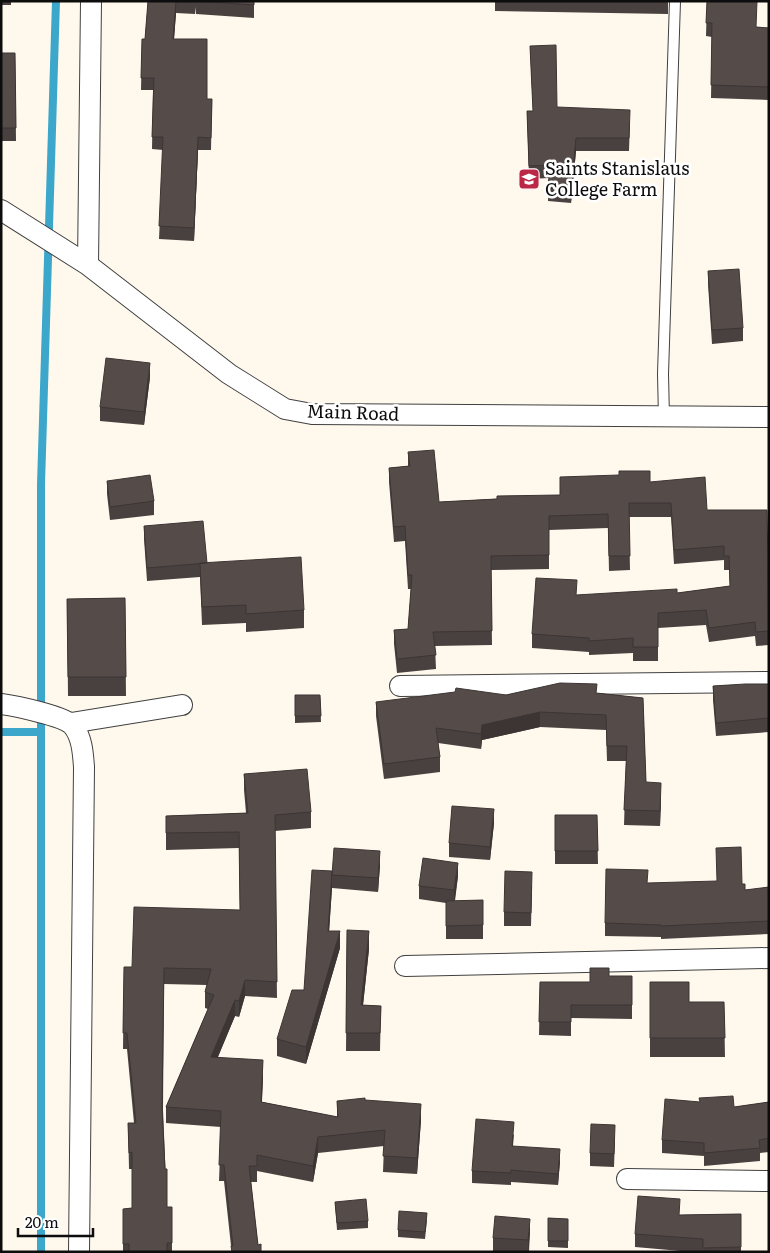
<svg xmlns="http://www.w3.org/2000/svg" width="770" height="1253" viewBox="0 0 770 1253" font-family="Literata,serif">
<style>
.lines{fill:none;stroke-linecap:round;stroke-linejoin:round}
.stream{stroke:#3ca7ca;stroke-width:8}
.service-casing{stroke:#404040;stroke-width:12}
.minor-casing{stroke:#404040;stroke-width:22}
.service{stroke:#fff;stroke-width:10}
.minor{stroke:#fff;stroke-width:20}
.wall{fill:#494140}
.shaded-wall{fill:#3c3534}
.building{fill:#554c4a;stroke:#3c3534}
.labels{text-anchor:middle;stroke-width:5;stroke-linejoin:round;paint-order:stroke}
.poi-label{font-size:18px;fill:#0d0d0d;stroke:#fff;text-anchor:start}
.street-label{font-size:18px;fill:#0d0d0d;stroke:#fff}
</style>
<rect width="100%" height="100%" fill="#fff9ed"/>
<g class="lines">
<path class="stream" d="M 1,732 L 41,732
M 41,1252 L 41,484 L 56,1"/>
<g class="service-casing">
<path id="service" d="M 664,418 L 663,374 L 675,1"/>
</g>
<g class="minor-casing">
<path id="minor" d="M 1,210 L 88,265 L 229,374 L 285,409 L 312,414 L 769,417
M 88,265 L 91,1
M 400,686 L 769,682
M 1,704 C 15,706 65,716 73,726 C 82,737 83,753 84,767 L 79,1252
M 71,723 L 182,705
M 405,966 L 769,958
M 627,1179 L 769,1181"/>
</g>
<use href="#service" class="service"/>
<use href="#minor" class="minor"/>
</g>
<path class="wall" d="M 1,1 L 11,1 L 11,5 L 1,5 Z
M 148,1 L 254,1 L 254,18 L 196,14 L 196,7 L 195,14 L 176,13 L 174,39 L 207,99 L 212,99 L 211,150 L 198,150 L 194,241 L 159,239 L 163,150 L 152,149 L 153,90 L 141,90 L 142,39 L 145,39 Z
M 495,1 L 668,1 L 668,14 L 495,11 Z
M 707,1 L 756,27 L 769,28 L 769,100 L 711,98 L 712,37 L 706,36 Z
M 530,46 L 557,107 L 630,122 L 629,151 L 576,151 L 571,203 L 548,201 L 549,178 L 529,179 L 527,111 L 533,111 Z
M 1,53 L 15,53 L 16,141 L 1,141 Z
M 708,271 L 743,328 L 743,341 L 712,344 L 708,284 Z
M 150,377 L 144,425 L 100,421 L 100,407 Z
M 408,452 L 439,502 L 560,495 L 560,477 L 650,482 L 707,510 L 768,586 L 769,586 L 769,645 L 756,646 L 755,636 L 709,642 L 706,625 L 658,628 L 658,661 L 633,661 L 633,653 L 589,655 L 589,652 L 532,648 L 532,634 L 577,595 L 677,593 L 730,586 L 729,570 L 724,570 L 724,560 L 674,564 L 671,517 L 629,517 L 630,570 L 609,571 L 608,528 L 549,530 L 549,569 L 491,570 L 492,645 L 435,646 L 436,669 L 397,673 L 394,644 L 394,630 L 408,629 L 411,589 L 408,589 L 405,541 L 394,542 L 389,482 L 389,468 L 408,466 Z
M 107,481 L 154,501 L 154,515 L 110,520 L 107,494 Z
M 144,526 L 207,563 L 304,610 L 304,628 L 246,632 L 246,623 L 202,625 L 200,577 L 147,581 L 144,539 Z
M 125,598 L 126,696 L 68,696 L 67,599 Z
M 769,684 L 769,732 L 716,736 L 713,700 L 713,686 Z
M 597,693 L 643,698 L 646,782 L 661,798 L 660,826 L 624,825 L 626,761 L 607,761 L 606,730 L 540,727 L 482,740 L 481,749 L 438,743 L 440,757 L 440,772 L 384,779 L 376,716 L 376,702 L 506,695 Z
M 295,695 L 320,695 L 321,722 L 295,723 Z
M 244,774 L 311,812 L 311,828 L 275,831 L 277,998 L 245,996 L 239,1017 L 235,1016 L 218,1057 L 263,1076 L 262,1102 L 337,1117 L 337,1101 L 365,1100 L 421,1120 L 417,1174 L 383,1172 L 384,1146 L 318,1153 L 313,1182 L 257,1171 L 257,1182 L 251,1182 L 258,1245 L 231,1246 L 224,1181 L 219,1181 L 221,1127 L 166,1123 L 166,1107 L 208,1009 L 205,1008 L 205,992 L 207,985 L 164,984 L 163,1110 L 167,1207 L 172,1207 L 172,1252 L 123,1252 L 123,1209 L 132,1208 L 132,1169 L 129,1169 L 128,1123 L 134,1123 L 127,1049 L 123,1049 L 124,967 L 132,967 L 240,910 L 239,848 L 166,850 L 166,816 L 246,813 L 244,790 Z
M 555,815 L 597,815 L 598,864 L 555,864 Z
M 494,823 L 490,860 L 449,857 L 449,843 Z
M 380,865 L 378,892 L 332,888 L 329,931 L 340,948 L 306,1064 L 277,1056 L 277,1039 L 304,990 L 332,871 Z
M 458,876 L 455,901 L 483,900 L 483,939 L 446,939 L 446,903 L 419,899 L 419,886 Z
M 648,883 L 742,884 L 745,890 L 769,887 L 769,934 L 661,939 L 661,937 L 605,936 L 605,923 Z
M 532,885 L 531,926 L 504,926 L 504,912 Z
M 347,930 L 369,949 L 363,1005 L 381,1006 L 380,1051 L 346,1051 Z
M 609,976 L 632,976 L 632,1019 L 571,1018 L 571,1036 L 539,1035 L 540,982 L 590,982 Z
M 650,982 L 689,1002 L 724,1002 L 725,1057 L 650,1057 Z
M 699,1102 L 734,1107 L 769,1102 L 769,1152 L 760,1153 L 760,1161 L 704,1166 L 704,1156 L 662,1153 L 662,1140 Z
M 514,1134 L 513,1146 L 560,1161 L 558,1185 L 511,1182 L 511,1185 L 472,1183 L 472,1171 Z
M 615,1138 L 614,1167 L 590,1166 L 590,1153 Z
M 335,1202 L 368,1221 L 368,1228 L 337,1230 Z
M 741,1214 L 741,1252 L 692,1252 L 635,1247 L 635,1234 L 680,1215 Z
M 548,1218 L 568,1219 L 568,1248 L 548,1247 Z
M 427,1220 L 425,1239 L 398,1237 L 398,1230 Z
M 530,1232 L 529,1252 L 493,1251 L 493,1238 Z"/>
<path class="shaded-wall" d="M 176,1 L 176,13 L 173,52 L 173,39 Z
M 198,137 L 198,150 L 194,241 L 194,228 Z
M 576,138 L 576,151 L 571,203 L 571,190 Z
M 150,363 L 150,377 L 144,425 L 144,412 Z
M 540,712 L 540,727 L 482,740 L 481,749 L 481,734 L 482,725 Z
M 661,783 L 661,798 L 660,826 L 660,811 Z
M 494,809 L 494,823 L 490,860 L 490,847 Z
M 380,851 L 380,865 L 378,892 L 378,878 Z
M 458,863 L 458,876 L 454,904 L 454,890 Z
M 332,871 L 332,888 L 328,948 L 328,931 Z
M 340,931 L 340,948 L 306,1064 L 306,1047 Z
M 369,931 L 369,949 L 361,1024 L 361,1005 Z
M 245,980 L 245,996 L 239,1017 L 239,1001 Z
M 235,1000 L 235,1016 L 211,1073 L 211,1057 Z
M 263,1060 L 263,1076 L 261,1118 L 261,1102 Z
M 421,1104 L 421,1120 L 417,1174 L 417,1158 Z
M 318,1137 L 318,1153 L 313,1182 L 313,1166 Z
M 560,1149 L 560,1161 L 558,1185 L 558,1174 Z
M 530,1219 L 530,1232 L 528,1252 L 528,1240 Z"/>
<path class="building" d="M 148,1 L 176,1 L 173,39 L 207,39 L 207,99 L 212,99 L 211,138 L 198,137 L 194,228 L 159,226 L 163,137 L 152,137 L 154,78 L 141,78 L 142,39 L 145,39 Z
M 196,1 L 254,1 L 254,5 Z
M 707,1 L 757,1 L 756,27 L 769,28 L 769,87 L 711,85 L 712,23 L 706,23 Z
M 556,45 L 557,107 L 630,110 L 629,138 L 576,138 L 571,190 L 548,188 L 550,165 L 529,166 L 527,111 L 533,111 L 530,46 Z
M 1,53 L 15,53 L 16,128 L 1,128 Z
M 739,269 L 743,328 L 712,330 L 708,271 Z
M 106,358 L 150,363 L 144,412 L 100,407 Z
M 434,450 L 439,502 L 497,499 L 497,496 L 560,495 L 560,477 L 619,475 L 619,471 L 650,471 L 650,482 L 705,477 L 707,510 L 767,510 L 769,631 L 756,632 L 755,622 L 709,628 L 706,610 L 658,613 L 658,647 L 633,647 L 633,638 L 589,641 L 589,638 L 532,634 L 536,578 L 577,580 L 576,595 L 677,589 L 677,593 L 730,586 L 729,556 L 724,556 L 724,546 L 674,550 L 671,503 L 629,503 L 630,556 L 609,556 L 608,514 L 549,516 L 549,555 L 491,556 L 492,631 L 433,632 L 436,655 L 397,659 L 394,630 L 408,629 L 412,575 L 408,575 L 405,526 L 394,527 L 389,468 L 410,466 L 408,452 Z
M 150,475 L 154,501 L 110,507 L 107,481 Z
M 203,521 L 207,563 L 147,568 L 144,526 Z
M 301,557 L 304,610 L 246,614 L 246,605 L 202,607 L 200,563 Z
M 125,598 L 126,677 L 68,677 L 67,599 Z
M 560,683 L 597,684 L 596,693 L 643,698 L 646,782 L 661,783 L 660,811 L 624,810 L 627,746 L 607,746 L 606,715 L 540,712 L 482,725 L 481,734 L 436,728 L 440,757 L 384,764 L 376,702 L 455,692 L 456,688 L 506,695 Z
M 745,684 L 769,684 L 769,718 L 716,723 L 713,686 Z
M 295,695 L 320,695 L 321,716 L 295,716 Z
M 307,769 L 311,812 L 275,815 L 277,982 L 245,980 L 239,1001 L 235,1000 L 211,1057 L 263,1060 L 261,1102 L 338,1117 L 337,1101 L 365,1098 L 365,1100 L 421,1104 L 417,1158 L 383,1156 L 385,1130 L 318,1137 L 313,1166 L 257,1155 L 257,1166 L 249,1166 L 258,1245 L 261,1244 L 261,1252 L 232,1252 L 231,1246 L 233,1246 L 224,1165 L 219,1165 L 221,1111 L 166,1107 L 214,995 L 205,992 L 211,969 L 164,968 L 162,1107 L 165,1169 L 167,1169 L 167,1207 L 172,1207 L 172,1243 L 167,1243 L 167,1252 L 129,1252 L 129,1244 L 123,1244 L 123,1209 L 132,1208 L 132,1152 L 129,1153 L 128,1123 L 136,1123 L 127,1033 L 123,1033 L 124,967 L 132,967 L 134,907 L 240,910 L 239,832 L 166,833 L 166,816 L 248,813 L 244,774 Z
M 452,806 L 494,809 L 490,847 L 449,843 Z
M 555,815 L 597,815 L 598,851 L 555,851 Z
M 741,847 L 742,884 L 745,884 L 745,890 L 769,887 L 769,921 L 661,926 L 661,925 L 605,923 L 606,869 L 648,870 L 647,883 L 717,881 L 716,848 Z
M 334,848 L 380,851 L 378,878 L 332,875 Z
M 423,858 L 458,863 L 454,890 L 419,886 Z
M 312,870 L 332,871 L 328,931 L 340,931 L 306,1047 L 277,1039 L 292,990 L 304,990 Z
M 505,871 L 532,872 L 531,913 L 504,912 Z
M 483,900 L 483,925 L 446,926 L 446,901 Z
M 347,930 L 369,931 L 361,1005 L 381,1006 L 380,1033 L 346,1033 Z
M 590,968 L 609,968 L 609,976 L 632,976 L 632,1005 L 571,1005 L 571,1022 L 539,1022 L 540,982 L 590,982 Z
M 650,982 L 689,982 L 689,1002 L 724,1002 L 725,1038 L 650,1038 Z
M 733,1096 L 734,1107 L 769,1102 L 769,1138 L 759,1140 L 760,1148 L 704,1153 L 704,1143 L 662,1140 L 665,1099 L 700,1102 L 699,1098 Z
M 476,1119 L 514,1122 L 512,1146 L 560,1149 L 558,1174 L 511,1170 L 511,1173 L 472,1171 Z
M 591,1124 L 615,1125 L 614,1154 L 590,1153 Z
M 638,1196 L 680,1199 L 679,1215 L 741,1214 L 741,1247 L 703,1248 L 703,1239 L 635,1234 Z
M 366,1199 L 368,1221 L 337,1223 L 335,1202 Z
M 399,1211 L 427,1213 L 425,1232 L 398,1230 Z
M 495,1216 L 530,1219 L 528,1240 L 493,1238 Z
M 548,1218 L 568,1219 L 568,1241 L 548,1241 Z"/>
<defs>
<g id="school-square" transform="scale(1.125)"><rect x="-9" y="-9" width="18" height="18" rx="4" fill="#ba2846" stroke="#fff"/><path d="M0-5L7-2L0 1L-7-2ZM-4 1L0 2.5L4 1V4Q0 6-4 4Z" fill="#fff"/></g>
</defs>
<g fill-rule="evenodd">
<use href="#school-square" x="529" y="179"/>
</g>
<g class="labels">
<g class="poi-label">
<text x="545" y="175">Saints Stanislaus<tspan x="545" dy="21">College Farm</tspan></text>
</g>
<g class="street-label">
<text transform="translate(353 413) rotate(2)" y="6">Main Road</text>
</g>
</g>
<rect width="770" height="1253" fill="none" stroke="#0d0d0d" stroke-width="5"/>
<path d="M18 1228v8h75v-8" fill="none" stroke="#0d0d0d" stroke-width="2.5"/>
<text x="25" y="1228" font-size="15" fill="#0d0d0d" stroke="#ffffff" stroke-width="4" paint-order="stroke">20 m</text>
</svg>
